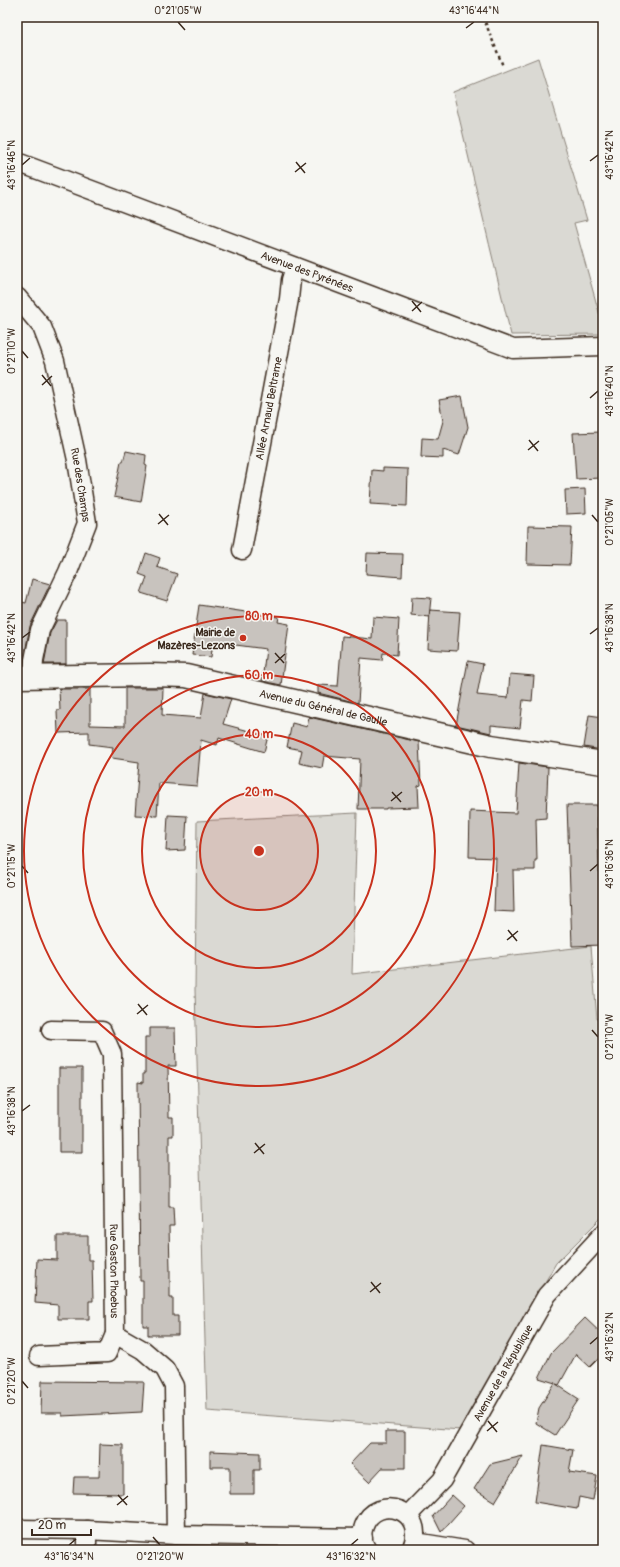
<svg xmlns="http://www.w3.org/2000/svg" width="620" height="1567" viewBox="0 0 620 1567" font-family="Pangolin,sans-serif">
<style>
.green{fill:#dad9d3;stroke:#8a8278}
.building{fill:#c8c3be;stroke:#3b2a1e}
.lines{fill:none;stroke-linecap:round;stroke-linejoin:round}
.minor-casing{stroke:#3b2a1e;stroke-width:21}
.secondary-casing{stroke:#3b2a1e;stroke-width:25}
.path{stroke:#3b2a1e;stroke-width:2.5;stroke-dasharray:3 3;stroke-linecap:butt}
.minor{stroke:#f6f6f2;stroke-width:18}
.secondary{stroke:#f6f6f2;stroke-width:22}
.ticks{fill:none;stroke:#3b2a1e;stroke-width:1.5}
.ring{fill:none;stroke:#c8321e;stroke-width:2}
.poi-dot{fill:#c8321e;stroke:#f6f6f2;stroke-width:1.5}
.labels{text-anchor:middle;stroke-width:3;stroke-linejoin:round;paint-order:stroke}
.street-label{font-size:11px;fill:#3b2a1e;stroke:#f6f6f2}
.poi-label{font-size:11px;font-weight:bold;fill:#3b2a1e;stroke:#f6f6f2;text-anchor:end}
.centre{fill:#c8321e;stroke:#f6f6f2;stroke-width:2}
.ring-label{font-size:12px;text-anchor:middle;font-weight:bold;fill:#c8321e;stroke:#f6f6f2;stroke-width:3;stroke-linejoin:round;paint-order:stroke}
.neatline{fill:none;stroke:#3b2a1e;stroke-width:1.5}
.ticks-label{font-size:10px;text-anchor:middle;fill:#3b2a1e}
</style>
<rect width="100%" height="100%" fill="#f6f6f2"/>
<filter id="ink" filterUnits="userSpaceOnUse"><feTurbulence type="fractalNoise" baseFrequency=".025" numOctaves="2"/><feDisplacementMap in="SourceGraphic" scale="8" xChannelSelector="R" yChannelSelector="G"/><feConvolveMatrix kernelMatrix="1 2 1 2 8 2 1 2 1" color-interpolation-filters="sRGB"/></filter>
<g filter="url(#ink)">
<path class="green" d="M 538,58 L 587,220 L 574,223 L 603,327 L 603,334 L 511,335 L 453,92 Z
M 357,813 L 352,974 L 591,946 L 597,1019 L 603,1019 L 603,1216 L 556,1263 L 461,1430 L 207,1411 L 195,990 L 197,821 Z"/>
<path class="building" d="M 462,396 L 468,427 L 459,455 L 443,450 L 443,458 L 421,457 L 422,438 L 438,439 L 443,421 L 439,400 Z
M 601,432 L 602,478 L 576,479 L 573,433 Z
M 126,451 L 146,455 L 145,465 L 147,466 L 141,502 L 114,497 L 121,462 L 123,462 Z
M 383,468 L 408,469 L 407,506 L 370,504 L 372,470 L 383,471 Z
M 585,489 L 586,513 L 566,514 L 565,490 Z
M 528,526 L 572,527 L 570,565 L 527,564 Z
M 146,553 L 160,558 L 157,567 L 177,574 L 167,601 L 141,593 L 147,577 L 139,574 Z
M 367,553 L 403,554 L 402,577 L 366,574 Z
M 32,579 L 50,584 L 30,626 L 23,664 L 17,664 L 17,601 L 26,603 Z
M 412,597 L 431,598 L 429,617 L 411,615 Z
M 199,605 L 279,617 L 278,622 L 289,624 L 281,685 L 262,681 L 266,649 L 213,642 L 211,657 L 192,655 Z
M 430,610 L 460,612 L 457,651 L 428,649 Z
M 373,617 L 399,619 L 397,655 L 383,653 L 382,660 L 361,658 L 358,703 L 318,693 L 318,685 L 338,686 L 342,636 L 372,639 Z
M 57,620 L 66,620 L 66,664 L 44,664 L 50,633 Z
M 468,661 L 483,664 L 477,695 L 508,698 L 510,674 L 534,676 L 532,701 L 523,700 L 520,728 L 491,725 L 491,733 L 456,725 Z
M 125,688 L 163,688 L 162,715 L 201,718 L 205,693 L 231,699 L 223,724 L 268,736 L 264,752 L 219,738 L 217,745 L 201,740 L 197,786 L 159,783 L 157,816 L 135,815 L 139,762 L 112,758 L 113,747 L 89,744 L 89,732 L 58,733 L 57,711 L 60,710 L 59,689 L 90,689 L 90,725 L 125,726 Z
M 589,715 L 603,717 L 602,750 L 584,747 Z
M 309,717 L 419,742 L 421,785 L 418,786 L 419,807 L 386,808 L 386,809 L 358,809 L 360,759 L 324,756 L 322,768 L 299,763 L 302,750 L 287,747 L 292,723 L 307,727 Z
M 519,763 L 548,767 L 546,818 L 536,819 L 537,860 L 535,860 L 535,870 L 513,870 L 514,912 L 494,911 L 496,858 L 469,857 L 470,811 L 516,813 Z
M 567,805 L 597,805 L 600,902 L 603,902 L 603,945 L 572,946 Z
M 168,815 L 187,816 L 185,850 L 166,851 Z
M 150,1028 L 175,1028 L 176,1066 L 168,1066 L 169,1117 L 173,1117 L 173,1136 L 169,1136 L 169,1207 L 173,1207 L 174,1226 L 169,1226 L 170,1271 L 170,1297 L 173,1297 L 173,1316 L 178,1316 L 178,1335 L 148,1335 L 148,1326 L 143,1326 L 143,1281 L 140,1281 L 138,1082 L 143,1083 L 143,1073 L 145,1073 L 145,1037 L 150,1037 Z
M 59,1068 L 82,1068 L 82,1152 L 59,1152 Z
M 57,1236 L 88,1236 L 88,1260 L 92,1260 L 93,1301 L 89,1301 L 89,1319 L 58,1319 L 58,1305 L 35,1303 L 37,1259 L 57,1260 Z
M 585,1318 L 603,1335 L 603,1354 L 590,1367 L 576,1354 L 559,1385 L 556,1384 L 579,1399 L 555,1435 L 536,1423 L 539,1408 L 555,1383 L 539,1378 L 551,1353 Z
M 42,1381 L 144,1382 L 142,1412 L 62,1416 L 62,1413 L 41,1413 Z
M 386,1431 L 405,1431 L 405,1468 L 382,1468 L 369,1482 L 350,1464 L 370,1443 L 386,1443 Z
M 100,1444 L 123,1445 L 123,1494 L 73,1493 L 74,1477 L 99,1477 Z
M 543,1445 L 573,1450 L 569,1472 L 597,1476 L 593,1500 L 579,1497 L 577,1509 L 535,1502 Z
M 210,1451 L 260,1453 L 260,1470 L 254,1470 L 254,1494 L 230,1494 L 230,1467 L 210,1467 Z
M 523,1456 L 495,1502 L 474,1489 L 490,1464 Z
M 452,1495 L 464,1506 L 441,1532 L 433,1516 Z"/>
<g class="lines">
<g class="minor-casing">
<g id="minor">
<path id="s1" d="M 17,162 L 513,349 L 603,346"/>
<path id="s2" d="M 17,297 L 42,327 L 55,361 L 77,460 L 87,523 L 68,572 L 40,630 L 34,660 L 33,677"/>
<path id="s3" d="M 242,550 L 289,299 L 291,280 L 295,267"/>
<path id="s4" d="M 51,1030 L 102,1031 L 112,1054 L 115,1334 L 143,1350 L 165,1369 L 174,1386 L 176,1535"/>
<path d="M 39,1356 L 107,1353 L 115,1334"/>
<path id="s5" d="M 408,1515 L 442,1480 L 547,1295 L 603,1234"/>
<path d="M 17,1529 L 87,1530 L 176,1535 L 363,1538"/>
<path d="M 87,1530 L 87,1550"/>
<path d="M 415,1542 L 465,1550"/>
<path d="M 367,1550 C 362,1543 361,1534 364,1526 C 376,1493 430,1509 411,1550"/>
</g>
</g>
<g class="secondary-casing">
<g id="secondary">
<path id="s6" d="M 17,677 L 150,675 L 186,676 L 491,746 L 603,763"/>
</g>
</g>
<path class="path" d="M 483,17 L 503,66"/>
<use href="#minor" class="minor"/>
<use href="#secondary" class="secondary"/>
</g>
</g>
<path class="ticks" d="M 178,22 L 185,30M 466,28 L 474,22M 590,161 L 598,155M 296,162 L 305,173M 22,165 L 30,158M 295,172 L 306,163M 412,301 L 421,312M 412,311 L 422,302M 22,351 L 28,358M 42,375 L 51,386M 42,385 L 52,376M 590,398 L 598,391M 529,440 L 538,451M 528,450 L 539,441M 159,514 L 168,525M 592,515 L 598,522M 158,524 L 169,515M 590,634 L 598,628M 22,638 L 30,632M 275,653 L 284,663M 275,663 L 285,654M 392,792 L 401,802M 391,801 L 402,792M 22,866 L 28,873M 590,871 L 598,864M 508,930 L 517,941M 507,940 L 518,931M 138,1004 L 147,1015M 137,1014 L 148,1005M 592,1030 L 598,1037M 22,1111 L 30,1105M 255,1143 L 264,1154M 254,1153 L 265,1144M 371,1282 L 380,1293M 370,1292 L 381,1283M 590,1344 L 598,1337M 22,1381 L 28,1388M 488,1421 L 497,1432M 487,1431 L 498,1422M 118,1495 L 127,1505M 117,1505 L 128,1496M 153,1537 L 160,1545M 69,1545 L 76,1539M 351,1545 L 358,1539"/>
<circle cx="259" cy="851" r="59" fill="#c8321e" fill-opacity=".12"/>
<g class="ring">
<circle cx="259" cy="851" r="59"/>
<circle cx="259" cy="851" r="117"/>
<circle cx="259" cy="851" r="176"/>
<circle cx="259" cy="851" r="235"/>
</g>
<circle class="poi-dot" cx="243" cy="638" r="4"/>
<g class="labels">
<g class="street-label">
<text dy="4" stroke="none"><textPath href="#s1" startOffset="310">Avenue des Pyrénées</textPath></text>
<text dy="4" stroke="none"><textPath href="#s3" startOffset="144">Allée Arnaud Beltrame</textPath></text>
<text dy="4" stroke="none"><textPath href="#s2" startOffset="202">Rue des Champs</textPath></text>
<text dy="4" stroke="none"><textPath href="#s6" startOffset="310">Avenue du Général de Gaulle</textPath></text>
<text dy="4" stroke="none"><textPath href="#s4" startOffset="293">Rue Gaston Phoebus</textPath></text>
<text dy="4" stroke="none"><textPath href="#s5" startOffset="172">Avenue de la République</textPath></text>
</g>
<g class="poi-label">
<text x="235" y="636">Mairie de<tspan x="235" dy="13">Mazères-Lezons</tspan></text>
</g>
</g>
<circle cx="259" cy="851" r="6" class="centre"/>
<g class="ring-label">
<text x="259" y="620">80 m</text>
<text x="259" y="679">60 m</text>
<text x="259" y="738">40 m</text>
<text x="259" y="796">20 m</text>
</g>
<rect width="620" height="1567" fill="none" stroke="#f6f6f2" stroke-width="44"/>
<path d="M32 1529v6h59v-6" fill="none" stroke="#3b2a1e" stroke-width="2"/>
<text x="38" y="1529" font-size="12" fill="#3b2a1e" stroke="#f6f6f2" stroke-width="3" paint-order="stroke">20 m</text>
<rect x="22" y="22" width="576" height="1523" class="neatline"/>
<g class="ticks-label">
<text x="178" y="14">0°21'05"W</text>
<text x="474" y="14">43°16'44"N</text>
<text transform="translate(609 155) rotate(-90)" y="4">43°16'42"N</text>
<text transform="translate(11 165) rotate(-90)" y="4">43°16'46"N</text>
<text transform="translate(11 351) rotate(-90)" y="4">0°21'10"W</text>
<text transform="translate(609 391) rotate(-90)" y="4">43°16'40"N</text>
<text transform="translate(609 522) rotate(-90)" y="4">0°21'05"W</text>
<text transform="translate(609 628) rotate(-90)" y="4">43°16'38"N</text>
<text transform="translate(11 638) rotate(-90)" y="4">43°16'42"N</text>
<text transform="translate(609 864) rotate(-90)" y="4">43°16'36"N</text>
<text transform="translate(11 866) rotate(-90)" y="4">0°21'15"W</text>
<text transform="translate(609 1037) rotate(-90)" y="4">0°21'10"W</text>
<text transform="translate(11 1111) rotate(-90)" y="4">43°16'38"N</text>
<text transform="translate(609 1337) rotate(-90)" y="4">43°16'32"N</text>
<text transform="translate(11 1381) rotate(-90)" y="4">0°21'20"W</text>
<text x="69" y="1560">43°16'34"N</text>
<text x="160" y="1560">0°21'20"W</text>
<text x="351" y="1560">43°16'32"N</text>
</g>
</svg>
